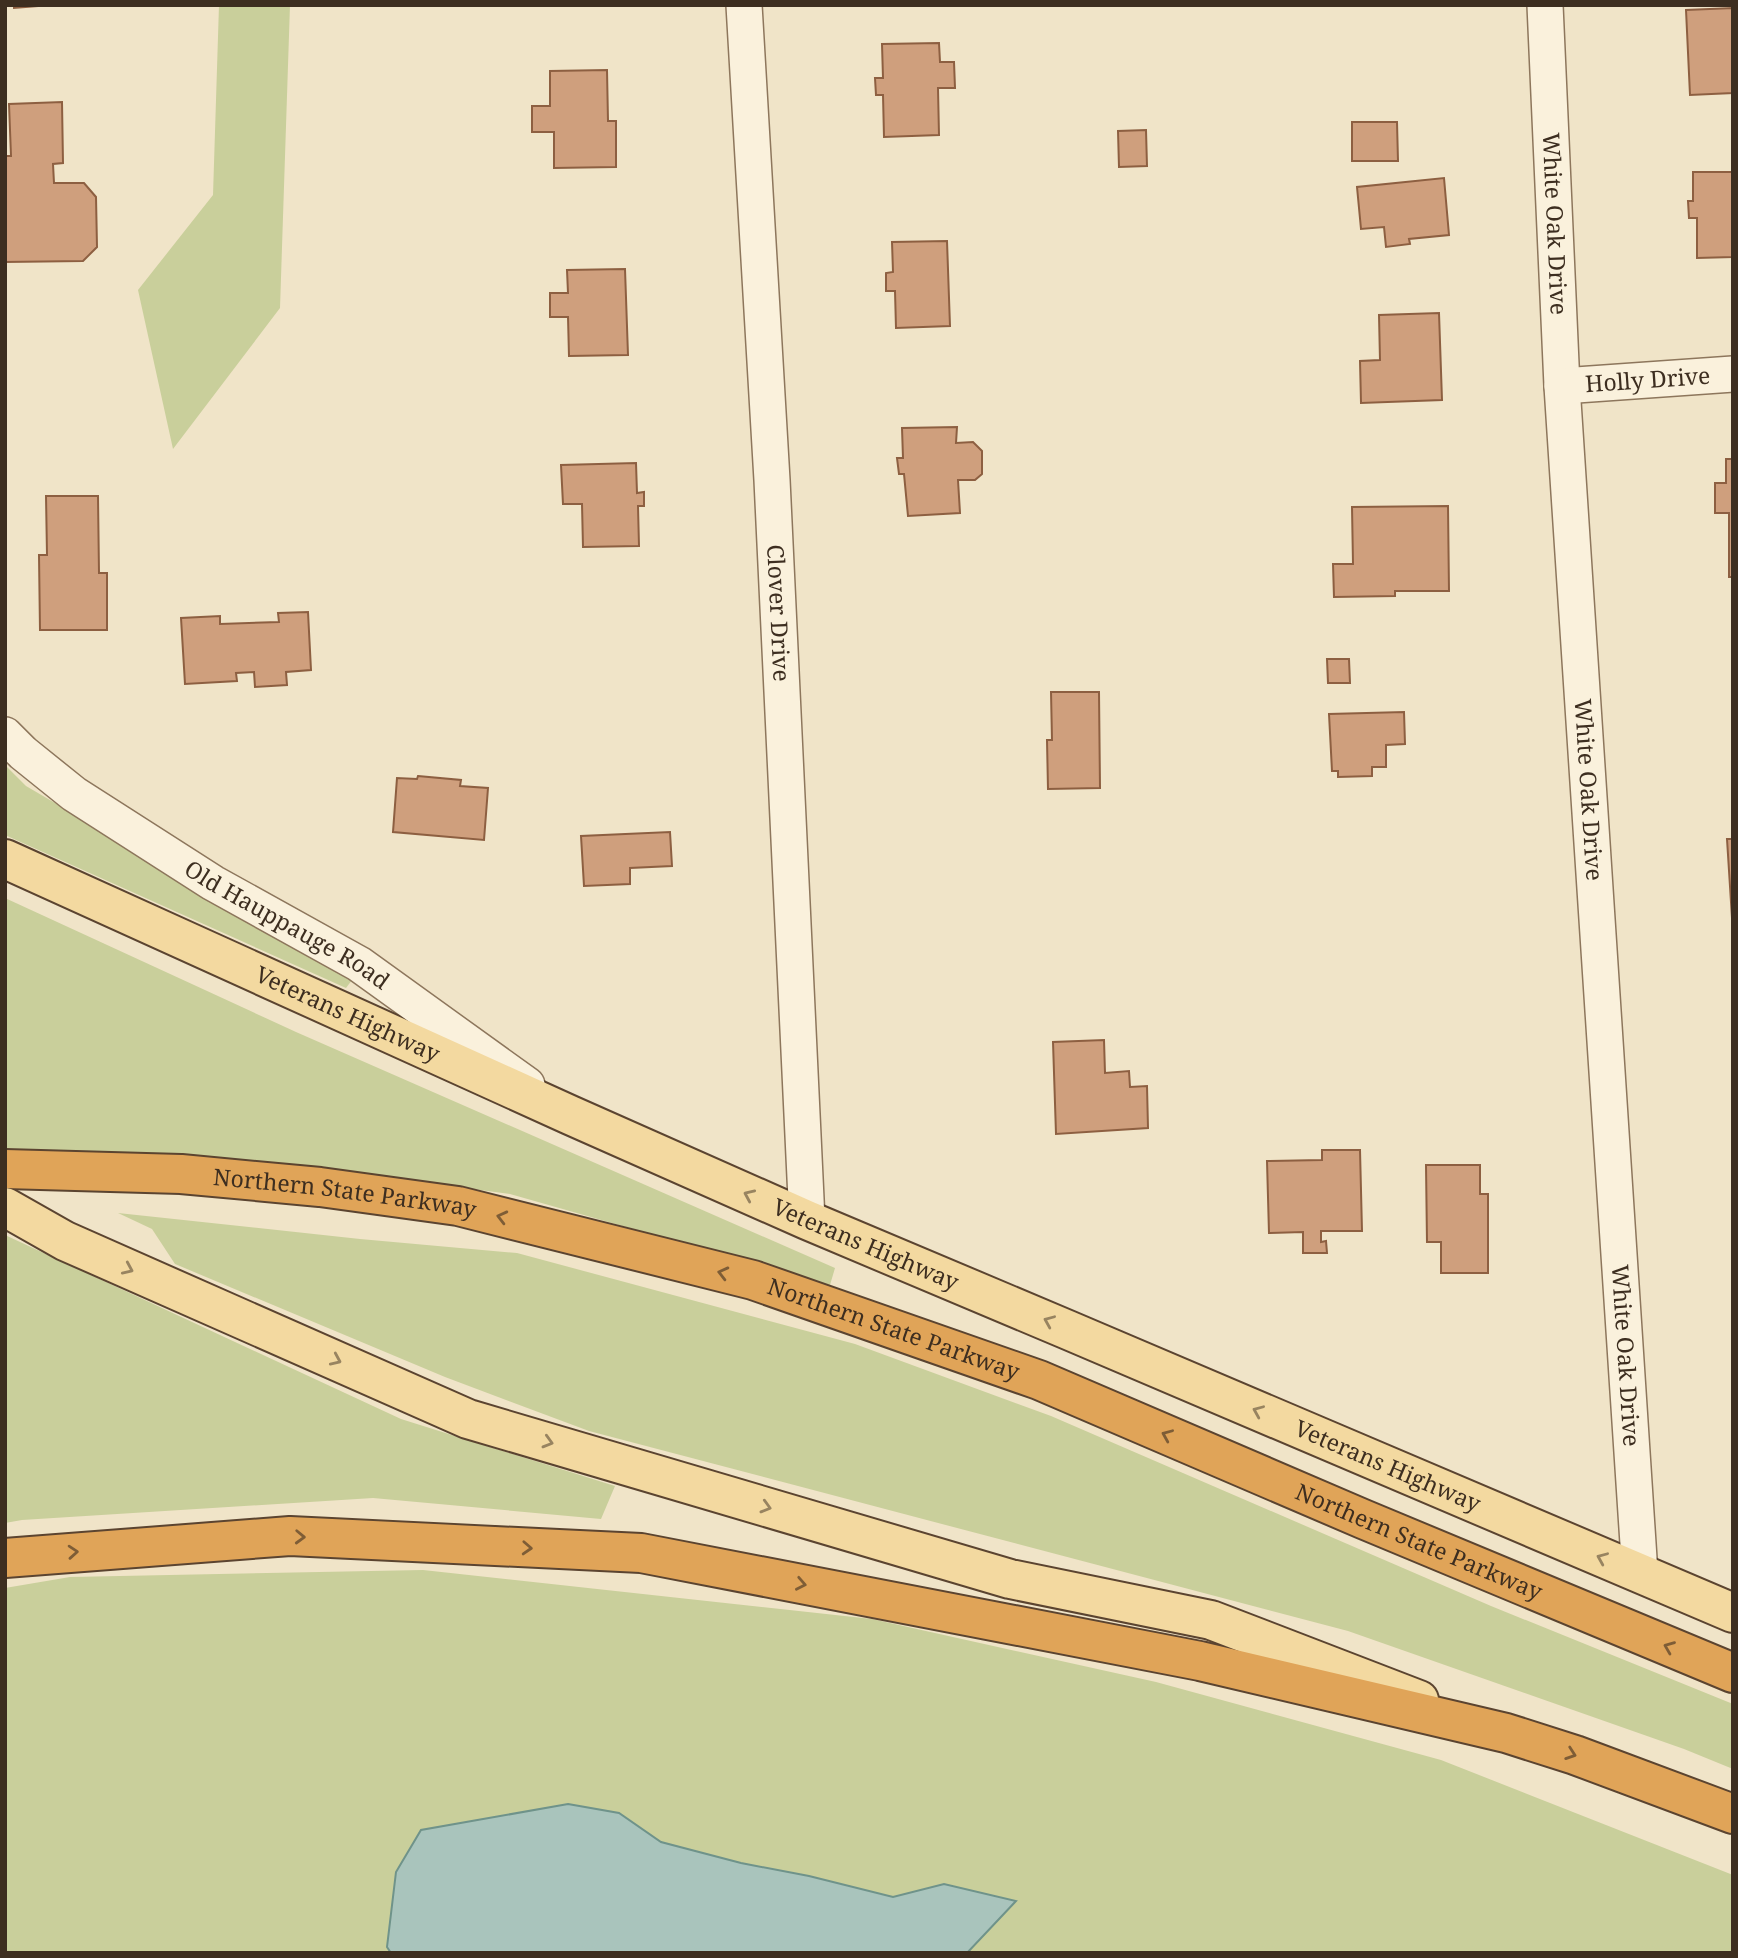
<svg xmlns="http://www.w3.org/2000/svg" width="1738" height="1958" viewBox="0 0 1738 1958" font-family="'Noto Serif',serif">
<style>
.green{fill:#c9cf9b}
.water{fill:#a9c4bc;stroke:#6f938a;stroke-width:2}
.building{fill:#cf9f7d;stroke:#8d5f41;stroke-width:2}
.lines{fill:none;stroke-linecap:round;stroke-linejoin:round}
.street-casing{stroke:#8d765c;stroke-width:38}
.primary-casing{stroke:#5b4430;stroke-width:42}
.highway-casing{stroke:#5b4430;stroke-width:42}
.street{stroke:#faf1dc;stroke-width:35}
.primary{stroke:#f3d9a0;stroke-width:38}
.highway{stroke:#e0a458;stroke-width:38}
.oneway{stroke:#988460}
.oneway2{stroke:#7e5d36}
.labels{text-anchor:middle;stroke-width:6;stroke-linejoin:round;paint-order:stroke}
.street-label{font-size:23px;fill:#3d2e20;stroke:#f7eed8}
</style>
<rect width="100%" height="100%" fill="#f0e4c8"/>
<path class="green" d="M 219,5 L 290,5 L 280,308 L 173,449 L 138,290 L 213,195 Z
M 5,765 L 26,786 L 294,943 L 352,980 L 346,988 L 5,835 Z
M 5,898 L 296,1032 L 835,1268 L 830,1285 L 510,1194 L 279,1163 L 5,1152 Z
M 118,1213 L 360,1239 L 517,1253 L 855,1344 L 1051,1416 L 1491,1606 L 1733,1704 L 1733,1769 L 1684,1749 L 1348,1631 L 589,1431 L 445,1377 L 175,1264 L 152,1229 Z
M 5,1235 L 401,1419 L 615,1486 L 601,1519 L 373,1498 L 22,1520 L 5,1523 Z
M 423,1570 L 872,1619 L 1156,1682 L 1441,1760 L 1733,1875 L 1733,1953 L 967,1953 L 1015,1901 L 944,1884 L 893,1897 L 809,1876 L 741,1863 L 661,1842 L 619,1813 L 387,1947 L 391,1953 L 5,1953 L 5,1588 L 70,1577 Z"/>
<path class="water" d="M 568,1804 L 619,1813 L 661,1842 L 741,1863 L 809,1876 L 893,1897 L 944,1884 L 1016,1901 L 967,1953 L 391,1953 L 387,1947 L 396,1872 L 421,1830 Z"/>
<path class="building" d="M 14,5 L 51,5 L 14,8 Z
M 1733,8 L 1733,93 L 1690,95 L 1686,10 Z
M 939,43 L 940,62 L 954,62 L 955,88 L 938,88 L 939,135 L 884,137 L 883,95 L 876,95 L 875,78 L 883,78 L 882,44 Z
M 607,70 L 608,121 L 616,121 L 616,167 L 554,168 L 554,132 L 532,132 L 532,106 L 550,106 L 550,71 Z
M 62,102 L 63,163 L 53,164 L 54,183 L 84,183 L 96,197 L 97,247 L 83,261 L 5,262 L 5,156 L 11,156 L 9,104 Z
M 1352,122 L 1397,122 L 1398,161 L 1352,161 Z
M 1146,130 L 1147,166 L 1119,167 L 1118,131 Z
M 1693,172 L 1733,172 L 1733,257 L 1697,258 L 1697,218 L 1689,218 L 1688,201 L 1693,201 Z
M 1444,178 L 1449,235 L 1409,239 L 1410,244 L 1386,247 L 1384,227 L 1361,229 L 1357,187 Z
M 947,241 L 950,326 L 896,328 L 895,291 L 886,291 L 886,273 L 893,272 L 892,242 Z
M 625,269 L 628,355 L 569,356 L 568,317 L 550,317 L 550,293 L 568,293 L 567,270 Z
M 1439,313 L 1442,400 L 1361,403 L 1360,361 L 1380,360 L 1379,315 Z
M 957,427 L 956,443 L 973,442 L 982,451 L 982,474 L 975,480 L 958,480 L 960,513 L 908,516 L 904,474 L 899,474 L 897,458 L 903,458 L 902,428 Z
M 1726,459 L 1733,459 L 1733,577 L 1729,577 L 1729,513 L 1715,513 L 1715,483 L 1726,483 Z
M 636,463 L 637,493 L 644,492 L 644,506 L 638,506 L 639,546 L 583,547 L 582,504 L 563,504 L 561,465 Z
M 46,496 L 98,496 L 99,573 L 107,573 L 107,630 L 40,630 L 39,555 L 47,555 Z
M 1448,506 L 1449,591 L 1395,591 L 1395,596 L 1334,597 L 1333,564 L 1353,564 L 1352,507 Z
M 308,612 L 311,670 L 286,672 L 287,685 L 255,687 L 254,672 L 236,673 L 237,681 L 185,684 L 181,618 L 220,616 L 220,624 L 279,622 L 278,613 Z
M 1327,659 L 1349,659 L 1350,683 L 1328,683 Z
M 1051,692 L 1099,692 L 1100,788 L 1048,789 L 1047,740 L 1052,740 Z
M 1404,712 L 1405,744 L 1386,745 L 1386,767 L 1372,767 L 1372,776 L 1338,777 L 1338,771 L 1332,771 L 1329,714 Z
M 418,776 L 461,780 L 460,786 L 488,788 L 484,840 L 393,832 L 397,778 L 417,779 Z
M 670,832 L 672,866 L 630,868 L 630,884 L 584,886 L 581,836 Z
M 1727,839 L 1733,839 L 1732,918 Z
M 1104,1040 L 1105,1073 L 1129,1071 L 1130,1087 L 1147,1086 L 1148,1128 L 1056,1134 L 1053,1042 Z
M 1322,1150 L 1360,1150 L 1362,1231 L 1321,1231 L 1321,1242 L 1326,1241 L 1327,1253 L 1303,1253 L 1303,1232 L 1269,1233 L 1267,1161 L 1322,1160 Z
M 1426,1165 L 1480,1165 L 1480,1194 L 1488,1194 L 1488,1273 L 1441,1273 L 1441,1242 L 1427,1242 Z"/>
<g class="lines">
<g class="street-casing">
<g id="street">
<path id="s1" d="M 744,5 L 772,480 L 807,1220"/>
<path id="s2" d="M 1545,5 L 1562,386 L 1640,1574"/>
<path id="s3" d="M 1562,386 L 1733,374"/>
<path id="s4" d="M 5,735 L 23,753 L 74,794 L 213,883 L 359,964 L 527,1085"/>
</g>
</g>
<g class="primary-casing">
<g id="primary">
<path id="s5" d="M 5,859 L 570,1115 L 807,1220 L 1068,1330 L 1733,1613"/>
<path d="M 5,1207 L 65,1241 L 468,1419 L 1010,1579 L 1211,1620 L 1419,1700"/>
</g>
</g>
<g class="highway-casing">
<g id="highway">
<path id="s6" d="M 5,1169 L 181,1174 L 320,1187 L 458,1206 L 753,1280 L 1039,1380 L 1363,1519 L 1733,1673"/>
<path d="M 5,1558 L 290,1536 L 641,1553 L 1200,1661 L 1506,1733 L 1575,1755 L 1733,1814"/>
</g>
</g>
<use href="#street" class="street"/>
<use href="#primary" class="primary"/>
<use href="#highway" class="highway"/>
</g>
<defs><path id="oneway-chevron" d="M-2-3.5L2.5 0L-2 3.5" fill="none" stroke-width="1.6" stroke-linecap="round" stroke-linejoin="round" transform="scale(1.75)"/></defs>
<g class="oneway">
<use href="#oneway-chevron" transform="translate(749 1195) rotate(-156)"/>
<use href="#oneway-chevron" transform="translate(128 1269) rotate(24)"/>
<use href="#oneway-chevron" transform="translate(1049 1321) rotate(-157)"/>
<use href="#oneway-chevron" transform="translate(336 1360) rotate(24)"/>
<use href="#oneway-chevron" transform="translate(1258 1411) rotate(-157)"/>
<use href="#oneway-chevron" transform="translate(548 1442) rotate(16)"/>
<use href="#oneway-chevron" transform="translate(766 1507) rotate(16)"/>
<use href="#oneway-chevron" transform="translate(1602 1558) rotate(-157)"/>
</g>
<g class="oneway2">
<use href="#oneway-chevron" transform="translate(502 1217) rotate(-166)"/>
<use href="#oneway-chevron" transform="translate(723 1273) rotate(-166)"/>
<use href="#oneway-chevron" transform="translate(1167 1435) rotate(-157)"/>
<use href="#oneway-chevron" transform="translate(300 1537) rotate(2)"/>
<use href="#oneway-chevron" transform="translate(527 1548) rotate(3)"/>
<use href="#oneway-chevron" transform="translate(73 1552) rotate(-4)"/>
<use href="#oneway-chevron" transform="translate(801 1584) rotate(11)"/>
<use href="#oneway-chevron" transform="translate(1669 1647) rotate(-158)"/>
<use href="#oneway-chevron" transform="translate(1571 1754) rotate(19)"/>
</g>
<g class="labels">
<g class="street-label">
<text dy="8" stroke="none"><textPath href="#s2" startOffset="219">White Oak Drive</textPath></text>
<text dy="8" stroke="none"><textPath href="#s3" startOffset="86">Holly Drive</textPath></text>
<text dy="8" stroke="none"><textPath href="#s1" startOffset="609">Clover Drive</textPath></text>
<text dy="8" stroke="none"><textPath href="#s2" startOffset="786">White Oak Drive</textPath></text>
<text dy="8" stroke="none"><textPath href="#s4" startOffset="341">Old Hauppauge Road</textPath></text>
<text dy="8" stroke="none"><textPath href="#s5" startOffset="376">Veterans Highway</textPath></text>
<text dy="8" stroke="none"><textPath href="#s6" startOffset="341">Northern State Parkway</textPath></text>
<text dy="8" stroke="none"><textPath href="#s5" startOffset="943">Veterans Highway</textPath></text>
<text dy="8" stroke="none"><textPath href="#s6" startOffset="908">Northern State Parkway</textPath></text>
<text dy="8" stroke="none"><textPath href="#s2" startOffset="1353">White Oak Drive</textPath></text>
<text dy="8" stroke="none"><textPath href="#s5" startOffset="1510">Veterans Highway</textPath></text>
<text dy="8" stroke="none"><textPath href="#s6" startOffset="1475">Northern State Parkway</textPath></text>
</g>
</g>
<rect width="1738" height="1958" fill="none" stroke="#3d2e20" stroke-width="14"/>
</svg>
